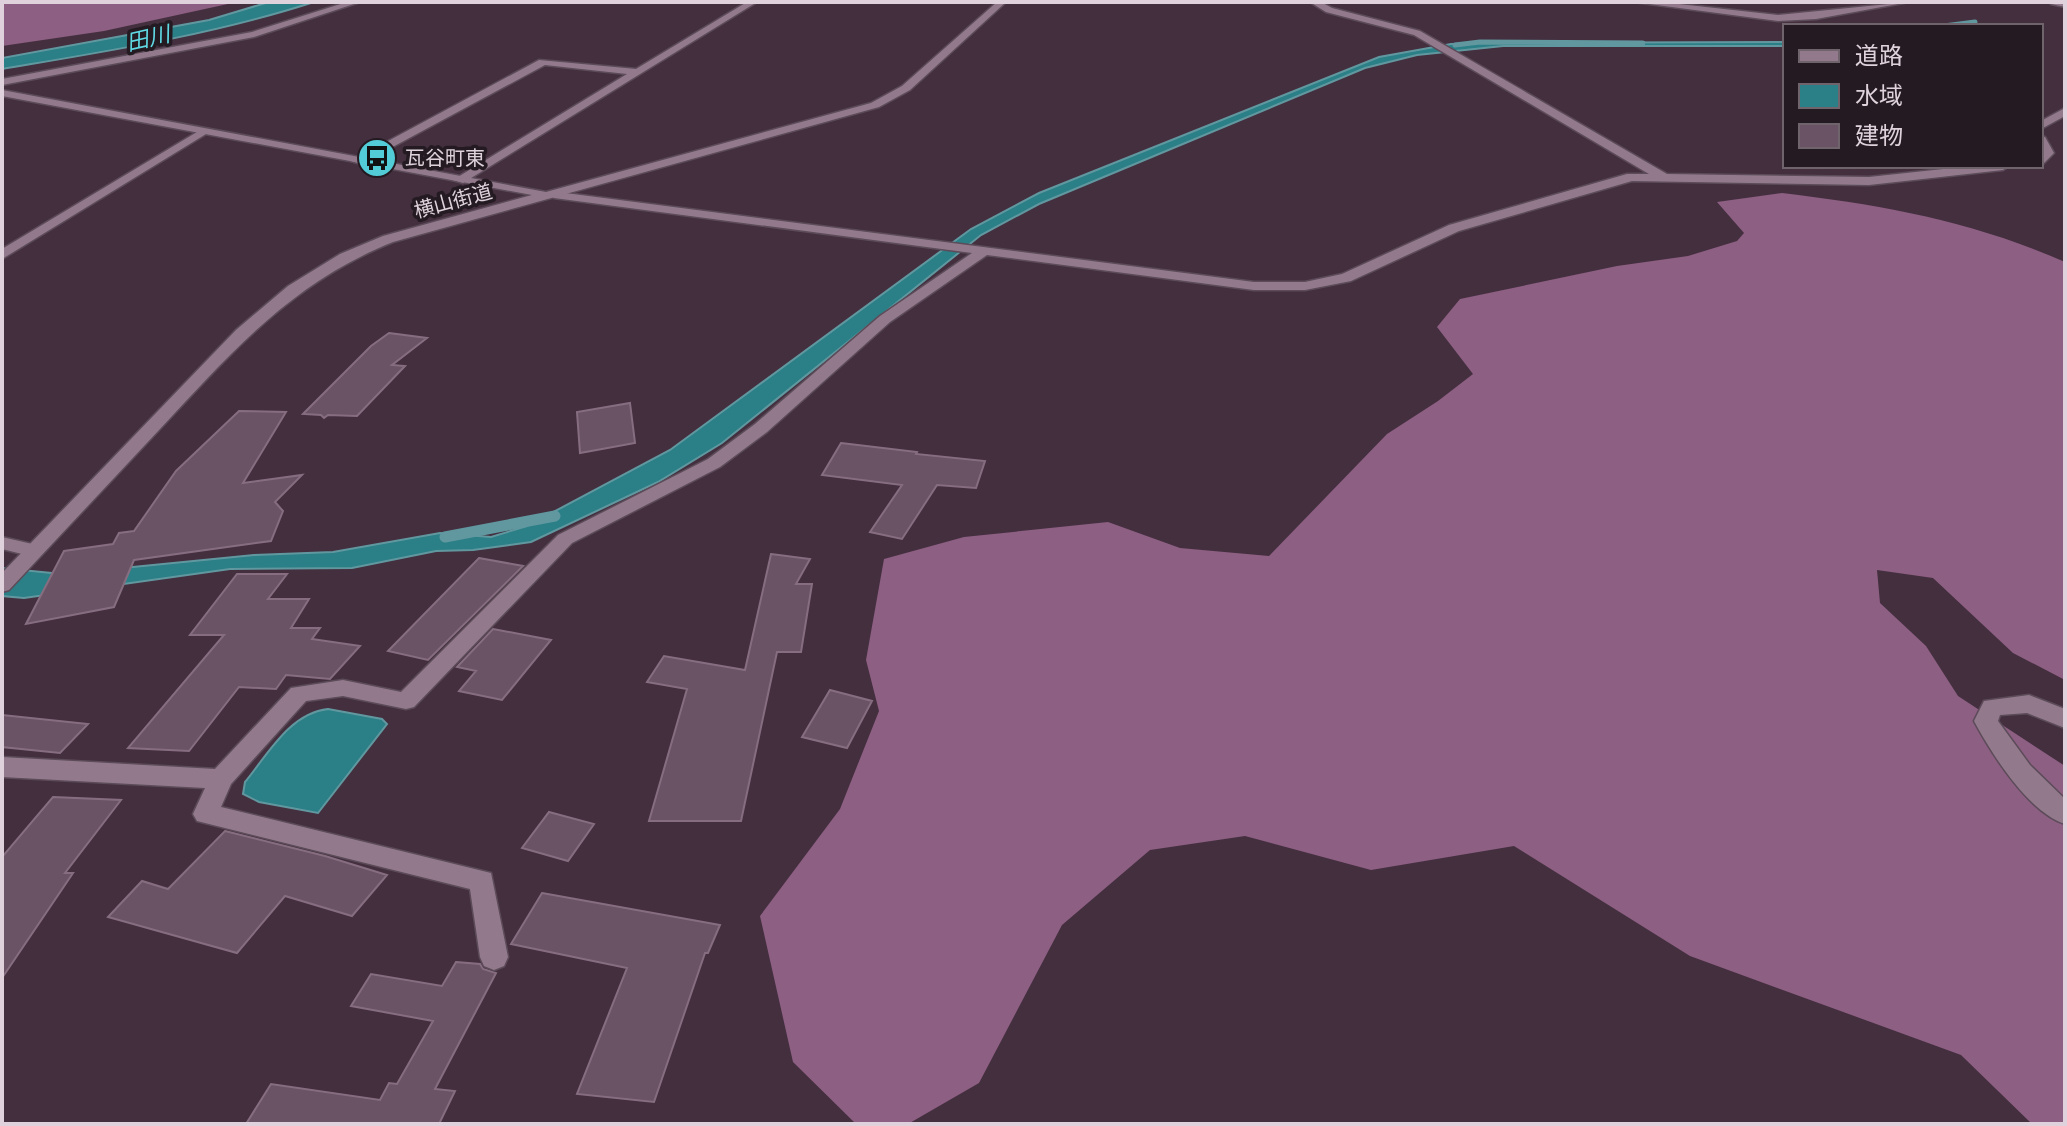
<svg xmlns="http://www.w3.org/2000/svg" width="2067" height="1126" viewBox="0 0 2067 1126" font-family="'Noto Serif','Noto Sans JP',serif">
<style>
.forest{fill:#8d5f83}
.water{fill:#2b7f86;stroke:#6198a0;stroke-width:2}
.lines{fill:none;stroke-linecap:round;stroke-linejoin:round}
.stream-far1{stroke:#6198a0;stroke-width:5}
.stream{stroke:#6198a0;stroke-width:11}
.building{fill:#695364;stroke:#866e80;stroke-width:2}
.lane-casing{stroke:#5c4b59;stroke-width:3}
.street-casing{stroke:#5c4b59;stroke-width:3}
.secondary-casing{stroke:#5c4b59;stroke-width:3}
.lane{fill:#927a8c;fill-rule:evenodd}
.street{fill:#927a8c;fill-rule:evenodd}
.secondary{fill:#927a8c;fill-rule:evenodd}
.labels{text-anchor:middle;stroke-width:7;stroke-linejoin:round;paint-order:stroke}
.far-poi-label{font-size:20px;fill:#dfd2dc;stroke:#241b22;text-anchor:start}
.far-street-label{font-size:20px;fill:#dfd2dc;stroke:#241b22}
.far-water-label{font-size:22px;font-style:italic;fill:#5fd9e4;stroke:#241b22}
</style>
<rect width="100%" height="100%" fill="#442f3f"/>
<path class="forest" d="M 2,2 L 237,2 L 104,31 L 2,46 Z
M 1782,193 C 1882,205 1972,221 2065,262 L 2065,680 L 2013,653 L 1933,578 L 1877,570 L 1880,603 L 1926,646 L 1958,696 L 2065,766 L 2065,1124 L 2032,1124 L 1961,1055 L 1690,956 L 1514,846 L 1371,870 L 1245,836 L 1150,850 L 1062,925 L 979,1083 L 908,1124 L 856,1124 L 793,1062 L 760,916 L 840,809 L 879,711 L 866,660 L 884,559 L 964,537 L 1108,522 L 1180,548 L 1269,556 L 1387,434 L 1438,401 L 1473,374 L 1437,327 L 1460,299 L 1617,266 L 1688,256 L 1737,241 L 1744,233 L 1717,202 Z"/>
<path class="water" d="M 269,2 L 314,2 C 212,35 108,51 2,69 L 2,58 L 209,20 Z
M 1785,42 L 1785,46 L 1503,46 L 1417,55 L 1365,68 L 1039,204 L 981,235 L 722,443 L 658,482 L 531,542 L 473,550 L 436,551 L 352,568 L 230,569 L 24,598 L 2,596 L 2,568 L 62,574 L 254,555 L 333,552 L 440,533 L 491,537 L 527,526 L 670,450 L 971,229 L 1039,193 L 1379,57 L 1451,44 L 1481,43 Z
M 328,709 L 382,719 L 387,724 L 318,813 L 259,802 L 243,794 L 245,782 C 268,754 290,713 328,709 Z"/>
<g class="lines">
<path class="stream-far1" d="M 1944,26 L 1975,22
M 1455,45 L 1480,42 L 1643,43"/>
<path class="stream" d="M 445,537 L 555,516"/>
</g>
<path class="building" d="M 389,333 L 427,338 L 392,365 L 405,366 L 357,416 L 328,415 L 324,418 L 321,415 L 303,414 L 371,346 Z
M 630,403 L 635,443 L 580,453 L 577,412 Z
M 239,411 L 286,412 L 243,483 L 302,475 L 275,502 L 283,511 L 271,541 L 134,560 L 114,607 L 26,624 L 64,551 L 113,544 L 119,533 L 134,531 L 176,471 Z
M 841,443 L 917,452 L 916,454 L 985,461 L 976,488 L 937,485 L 902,539 L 870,532 L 902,485 L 822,475 Z
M 771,554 L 810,559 L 796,584 L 812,584 L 801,652 L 777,652 L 741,821 L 649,821 L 687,689 L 647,682 L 664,656 L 745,670 Z
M 479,558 L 523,566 L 428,660 L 388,651 Z
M 237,574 L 287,574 L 268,599 L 309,599 L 291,628 L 320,628 L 312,639 L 360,646 L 330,679 L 286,675 L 276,689 L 239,687 L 189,751 L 128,748 L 224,635 L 190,635 Z
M 493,629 L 551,640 L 502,700 L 459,691 L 476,671 L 457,667 Z
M 830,690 L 872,701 L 847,748 L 802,737 Z
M 2,715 L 88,724 L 60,753 L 2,747 Z
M 53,797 L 121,800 L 65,873 L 73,873 L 2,978 L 2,857 Z
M 549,812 L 594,824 L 568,861 L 522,848 Z
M 225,831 L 325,856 L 387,875 L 352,916 L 285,896 L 237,953 L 108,917 L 142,881 L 168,889 Z
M 542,893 L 720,925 L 708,953 L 705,953 L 654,1102 L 577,1094 L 627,968 L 511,944 Z
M 456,962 L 480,964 L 483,969 L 496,973 L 435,1089 L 455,1091 L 439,1124 L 246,1124 L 271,1084 L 380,1100 L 389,1083 L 397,1084 L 433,1021 L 351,1006 L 371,974 L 442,986 Z"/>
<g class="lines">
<g class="lane-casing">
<path id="lane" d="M 2029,695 L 2065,709 L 2065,728 L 2027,713 L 2000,715 L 1998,721 L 2030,765 L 2065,799 L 2065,824 C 2028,812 1992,754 1974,721 L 1984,701 Z"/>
</g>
<g class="street-casing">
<path id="street" d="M 347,2 L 360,2 L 254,37 L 2,85 L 2,79 L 252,32 Z
M 747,2 L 757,2 L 463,183 L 453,180 L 627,74 L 545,65 L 361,164 L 351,161 L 539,60 L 636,69 Z
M 1310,2 L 1321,2 L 1332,8 L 1420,31 L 1667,174 L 1869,177 L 1971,166 L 2009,166 L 2003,170 L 1869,185 L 1632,181 L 1459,231 L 1351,281 L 1305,290 L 1254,290 L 987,255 L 890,322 L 767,432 L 720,467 L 572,543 L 414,707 L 406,709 L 343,696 L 306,701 L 231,784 L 221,807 L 491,873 L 508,957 L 504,966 L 494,970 L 484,966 L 480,957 L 470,889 L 197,821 L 193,814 L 205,788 L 2,777 L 2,757 L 215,769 L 291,688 L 343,680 L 401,692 L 558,535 L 708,459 L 755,424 L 880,316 L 972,253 L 554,198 L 548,194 L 550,191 L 1254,282 L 1305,282 L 1342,274 L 1449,225 L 1627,174 L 1649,174 L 1414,35 L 1326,12 Z
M 1634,2 L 1661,2 L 1778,15 L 1909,2 L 1816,19 L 1778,21 Z
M 2050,2 L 2065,2 L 2065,7 L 2051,4 Z
M 2065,108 L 2065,116 L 2041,129 L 2041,121 Z
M 202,129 L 208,132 L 206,134 L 2,259 L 2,249 Z
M 2041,136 L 2045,137 L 2054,153 L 2041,166 Z
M 2,537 L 41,546 L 44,551 L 34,557 L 2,549 Z"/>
</g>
<g class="secondary-casing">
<path id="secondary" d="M 997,2 L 1006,2 L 910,90 L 879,107 L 393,242 C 291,283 232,352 159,430 C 109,483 59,537 9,590 L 2,592 L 2,573 L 236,330 L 288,286 L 340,254 L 383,236 L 532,195 L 2,96 L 2,90 L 546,192 L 871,103 L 902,86 Z"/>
</g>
<use href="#lane" class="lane"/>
<use href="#street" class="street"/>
<use href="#secondary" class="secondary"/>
</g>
<defs>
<g id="bus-disc" transform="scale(2)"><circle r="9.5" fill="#52ccd6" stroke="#241b22"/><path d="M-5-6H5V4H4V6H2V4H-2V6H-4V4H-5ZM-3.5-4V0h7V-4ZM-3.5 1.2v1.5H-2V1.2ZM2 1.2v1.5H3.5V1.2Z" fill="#111"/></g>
</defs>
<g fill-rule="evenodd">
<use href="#bus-disc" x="377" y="158"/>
</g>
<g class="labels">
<g class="far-poi-label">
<text x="405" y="165">瓦谷町東</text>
</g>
<g class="far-street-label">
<text transform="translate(453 201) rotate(-15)" y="7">横山街道</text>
</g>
<g class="far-water-label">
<text transform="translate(148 38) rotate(-13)" y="8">田川</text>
</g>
</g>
<rect width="2067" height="1126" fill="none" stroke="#dfd2dc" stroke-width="8"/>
<rect x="1783" y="24" width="260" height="144" fill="#241b22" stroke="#6f646c" stroke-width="2"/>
<rect x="1799" y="50" width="40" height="12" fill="#927a8c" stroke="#6f646c" stroke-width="2"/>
<text x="1855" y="64" font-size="24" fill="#dfd2dc">道路</text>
<rect x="1799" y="84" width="40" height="24" fill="#2b7f86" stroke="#6f646c" stroke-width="2"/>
<text x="1855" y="104" font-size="24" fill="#dfd2dc">水域</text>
<rect x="1799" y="124" width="40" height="24" fill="#695364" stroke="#6f646c" stroke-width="2"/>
<text x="1855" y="144" font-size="24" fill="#dfd2dc">建物</text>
</svg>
